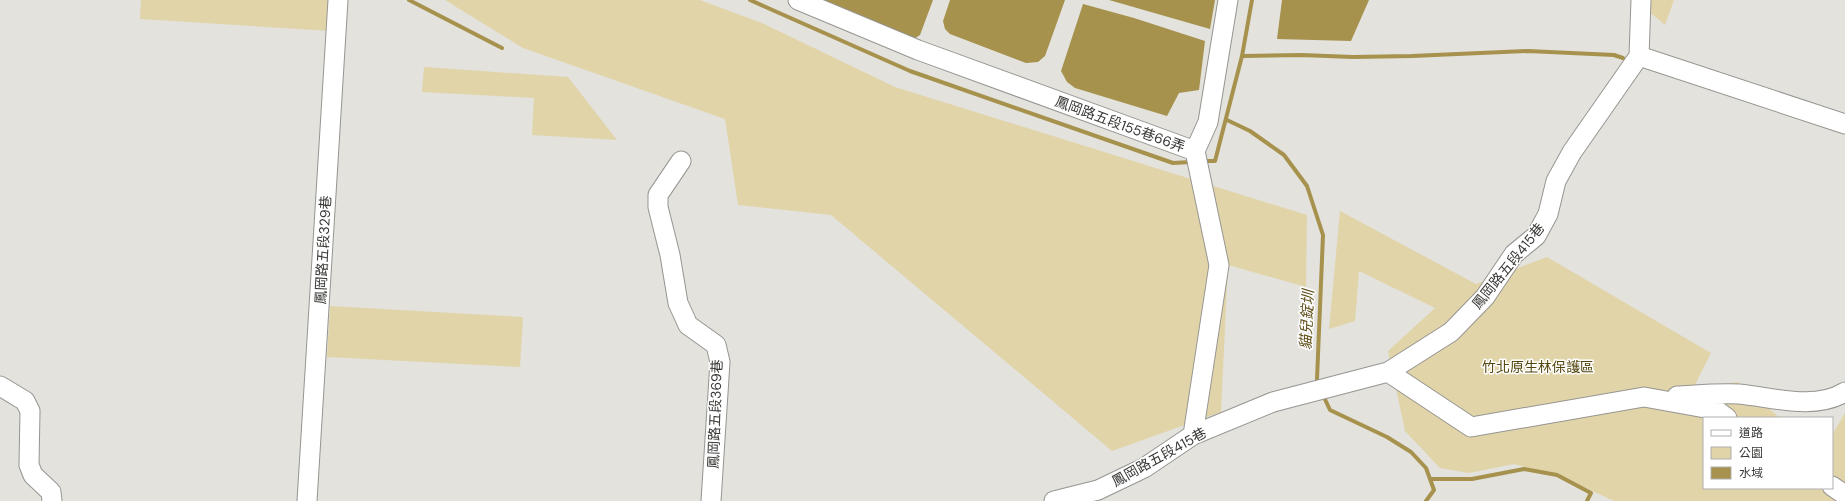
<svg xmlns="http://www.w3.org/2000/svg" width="1845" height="501" viewBox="0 0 1845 501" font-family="'DM Sans','Noto Sans TC',sans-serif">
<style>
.green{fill:#e1d4a9}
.water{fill:#a6924d}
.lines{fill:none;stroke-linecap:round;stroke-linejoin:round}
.stream{stroke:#a6924d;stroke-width:4}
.minor-casing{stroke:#969591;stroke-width:21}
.minor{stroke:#fff;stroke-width:19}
.labels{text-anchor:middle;stroke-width:3;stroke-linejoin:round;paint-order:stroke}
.street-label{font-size:14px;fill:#383836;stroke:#fff}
.park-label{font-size:14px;fill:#55470f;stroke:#fff}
.water-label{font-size:15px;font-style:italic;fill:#61521d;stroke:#fff}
</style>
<rect width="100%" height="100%" fill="#e3e2dd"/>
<path class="green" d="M 141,0 L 332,0 L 330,31 L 140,19 Z
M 445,0 L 700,0 L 762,23 L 895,87 L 1307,215 L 1306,287 L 1228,265 L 1221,412 L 1112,451 L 831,215 L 738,205 L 725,119 L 523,48 Z
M 1635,0 L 1674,0 L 1665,25 Z
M 424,67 L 568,77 L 617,140 L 532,135 L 534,98 L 422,92 Z
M 1340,211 L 1476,284 L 1547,257 L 1711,353 L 1693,389 L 1738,382 L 1780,418 L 1704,418 L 1704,488 L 1832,488 L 1832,435 L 1845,413 L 1845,501 L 1614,501 L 1562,477 L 1514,464 L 1469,473 L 1440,468 L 1405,431 L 1388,351 L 1435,308 L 1359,271 L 1355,321 L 1329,329 Z
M 330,306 L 523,317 L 520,367 L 327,357 Z"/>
<path class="water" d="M 814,0 L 933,0 L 920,35 L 911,41 Z
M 950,0 L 1065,0 L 1045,56 L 1038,62 L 1026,63 L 950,34 L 945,29 L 943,21 Z
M 1109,0 L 1215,0 L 1210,29 Z
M 1282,0 L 1369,0 L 1351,41 L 1277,39 Z
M 1083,4 L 1134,18 L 1205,41 L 1199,90 L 1179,93 L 1167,116 L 1075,88 L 1067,82 L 1061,71 Z"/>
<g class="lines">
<path class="stream" d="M 409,0 L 502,48
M 750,0 L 910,71 L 1173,163 L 1191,162
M 1242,56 L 1301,55 L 1353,57 L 1412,56 L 1528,51 L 1614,55 L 1623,58
M 1227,120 L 1250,131 L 1284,155 L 1307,186 L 1323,235 L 1317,379 L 1319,385
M 1202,161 L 1215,161 L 1242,56 L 1252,0
M 1323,395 L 1330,410 L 1387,437 L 1411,452 L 1426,468 L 1434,490 L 1426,501
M 1430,479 L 1472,479 L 1524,469 L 1557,475 L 1591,493 L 1587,501"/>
<g class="minor-casing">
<path id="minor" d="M 798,0 L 918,50 L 1195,151
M 1639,56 L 1845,124
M 1195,151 L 1208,122 L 1228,0
M 681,161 L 658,195 L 658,207 L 670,255 L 678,303 L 688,325 L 716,345 L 720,362 L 711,501
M 1388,372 L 1471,427 L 1644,397 L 1716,410 L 1727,418
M 0,386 L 25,401 L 30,411 L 29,465 L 33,475 L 51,492 L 52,501
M 1677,396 C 1697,395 1718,393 1739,394 C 1772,397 1814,411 1845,392
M 1193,435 L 1219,265 L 1195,151
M 1832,486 L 1845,495
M 307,501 L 338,0
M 1054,501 L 1098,490 L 1144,468 L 1193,435 L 1273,402 L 1388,372 L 1451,332 L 1485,297 L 1514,254 L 1536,236 L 1548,214 L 1556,181 L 1572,152 L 1639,56 L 1641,0"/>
</g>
<use href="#minor" class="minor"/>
</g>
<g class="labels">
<g class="street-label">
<text transform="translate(1120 124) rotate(20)" y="5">鳳岡路五段155巷66弄</text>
<text transform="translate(323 250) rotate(-87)" y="5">鳳岡路五段329巷</text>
<text transform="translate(1508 266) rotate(-51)" y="5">鳳岡路五段415巷</text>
<text transform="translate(715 414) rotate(-88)" y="5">鳳岡路五段369巷</text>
<text transform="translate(1159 457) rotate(-29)" y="5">鳳岡路五段415巷</text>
</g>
<g class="park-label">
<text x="1538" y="372">竹北原生林保護區</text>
</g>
<g class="water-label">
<text transform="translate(1307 320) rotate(-87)" y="5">貓兒錠圳</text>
</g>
</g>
<rect x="1703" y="417" width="130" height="72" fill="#ffffff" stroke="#afafaf"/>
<rect x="1711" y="430" width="20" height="6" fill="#ffffff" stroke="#afafaf"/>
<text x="1739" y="437" font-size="12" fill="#383836">道路</text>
<rect x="1711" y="447" width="20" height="12" fill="#e1d4a9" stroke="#afafaf"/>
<text x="1739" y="457" font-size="12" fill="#383836">公園</text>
<rect x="1711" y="467" width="20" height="12" fill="#a6924d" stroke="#afafaf"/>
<text x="1739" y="477" font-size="12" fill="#383836">水域</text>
</svg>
